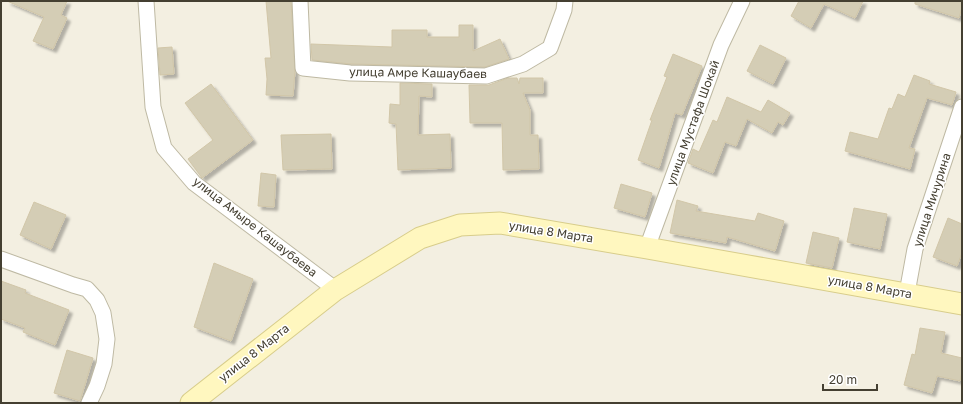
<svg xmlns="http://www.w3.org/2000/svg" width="963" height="404" viewBox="0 0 963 404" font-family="'Golos Text',sans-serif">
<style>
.building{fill:#d4cdb5;stroke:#d1c6a8;filter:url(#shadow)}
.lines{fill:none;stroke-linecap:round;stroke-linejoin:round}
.street-casing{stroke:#beb9a3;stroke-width:17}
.secondary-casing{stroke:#d8cd8b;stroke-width:23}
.street{stroke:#fff;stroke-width:15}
.secondary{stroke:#fff7bf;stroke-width:21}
.labels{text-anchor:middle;stroke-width:3;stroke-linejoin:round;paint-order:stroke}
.street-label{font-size:12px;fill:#443f31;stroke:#fff}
</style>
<defs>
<filter id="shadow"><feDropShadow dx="3.5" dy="3.5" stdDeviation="1" flood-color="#0004"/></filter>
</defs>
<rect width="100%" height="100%" fill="#f3efe1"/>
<path class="building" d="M 7,1 L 67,1 L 61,15 L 67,18 L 53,49 L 33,41 L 44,17 Z
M 266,1 L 291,1 L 295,71 L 293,96 L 266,95 L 267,79 L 265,58 L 271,58 Z
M 799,1 L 863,1 L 855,18 L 824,4 L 811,28 L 791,16 Z
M 915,1 L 962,1 L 962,7 L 959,18 L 915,4 Z
M 459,25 L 473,25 L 473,51 L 500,39 L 509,59 L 485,67 L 351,64 L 312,60 L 311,44 L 392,47 L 392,30 L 427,30 L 427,37 L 459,37 Z
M 760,45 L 786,58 L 773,84 L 747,71 Z
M 172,47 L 174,74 L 160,75 L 158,48 Z
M 673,54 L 702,66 L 682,115 L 675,113 L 659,168 L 638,160 L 652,120 L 650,120 L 667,77 L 664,76 Z
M 914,75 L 930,81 L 929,84 L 956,92 L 952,105 L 927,98 L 909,148 L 915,149 L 910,169 L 845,151 L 850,132 L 878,139 L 889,108 L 892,109 L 898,94 L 905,97 Z
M 508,78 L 517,78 L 519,84 L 520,78 L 543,78 L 543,93 L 523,93 L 530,110 L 530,135 L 538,135 L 539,169 L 503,170 L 502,123 L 470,123 L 469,85 L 489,85 Z
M 400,83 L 432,84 L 432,97 L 419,96 L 418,135 L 450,134 L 451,168 L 398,170 L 396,124 L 389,123 L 390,104 L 400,105 Z
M 211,84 L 253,140 L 202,178 L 188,159 L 213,140 L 185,103 Z
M 727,97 L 761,112 L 768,100 L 790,113 L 783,125 L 778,122 L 772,133 L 747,119 L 736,146 L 725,142 L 713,173 L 688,163 L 693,149 L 699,152 L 713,120 L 717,122 Z
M 331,134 L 332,169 L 283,170 L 281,135 Z
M 261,173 L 276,175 L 274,207 L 258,206 Z
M 621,184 L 652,193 L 645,217 L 614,208 Z
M 677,200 L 698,206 L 696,211 L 755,221 L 758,213 L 784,221 L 775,251 L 727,237 L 726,243 L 670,233 Z
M 34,202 L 66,215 L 51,249 L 20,235 Z
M 854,208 L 887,214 L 880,249 L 847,242 Z
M 948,218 L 962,224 L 962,253 L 957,266 L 933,257 Z
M 813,232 L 839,238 L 832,268 L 806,263 Z
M 214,263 L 253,279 L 231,341 L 194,327 Z
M 1,281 L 26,290 L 25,293 L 69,310 L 55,345 L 23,332 L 25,328 L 1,319 Z
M 920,328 L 945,332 L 941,353 L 962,358 L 962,372 L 960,381 L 937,376 L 932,393 L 904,385 L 912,354 L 915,355 Z
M 67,350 L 93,358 L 80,401 L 54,393 Z"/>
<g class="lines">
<g class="street-casing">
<path id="street" d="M 146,1 L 153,107 L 164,148 L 194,183 L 327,283 L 335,290
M 300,1 L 303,68 L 350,73 L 486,76 L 523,64 L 550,48 L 564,10 L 565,1
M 647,248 L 721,45 L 742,1
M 1,259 L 73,285 L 87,289 L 97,300 L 103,313 L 107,339 L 104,364 L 97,386 L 89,403
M 907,293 L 915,249 L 962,107"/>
</g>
<g class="secondary-casing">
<path id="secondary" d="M 191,403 L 335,290 L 420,238 L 460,225 L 500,223 L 647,248 L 962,304"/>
</g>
<use href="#street" class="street"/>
<use href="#secondary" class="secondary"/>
</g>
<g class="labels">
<g class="street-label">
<text transform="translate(418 73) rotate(1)" y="4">улица Амре Кашаубаев</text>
<text transform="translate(693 123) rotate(-70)" y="4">улица Мустафа Шокай</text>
<text transform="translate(932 200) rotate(-72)" y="4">улица Мичурина</text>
<text transform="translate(255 227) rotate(38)" y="4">улица Амыре Кашаубаева</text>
<text transform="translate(551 232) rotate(9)" y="4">улица 8 Марта</text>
<text transform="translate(870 287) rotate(10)" y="4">улица 8 Марта</text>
<text transform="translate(254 353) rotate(-38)" y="4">улица 8 Марта</text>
</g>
</g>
<rect width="963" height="404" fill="none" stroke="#443f31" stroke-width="4"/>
<path d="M823 384v6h54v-6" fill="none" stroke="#443f31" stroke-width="2"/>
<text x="829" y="384" font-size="12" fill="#443f31" stroke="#ffffff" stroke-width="3" paint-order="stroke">20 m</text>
</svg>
